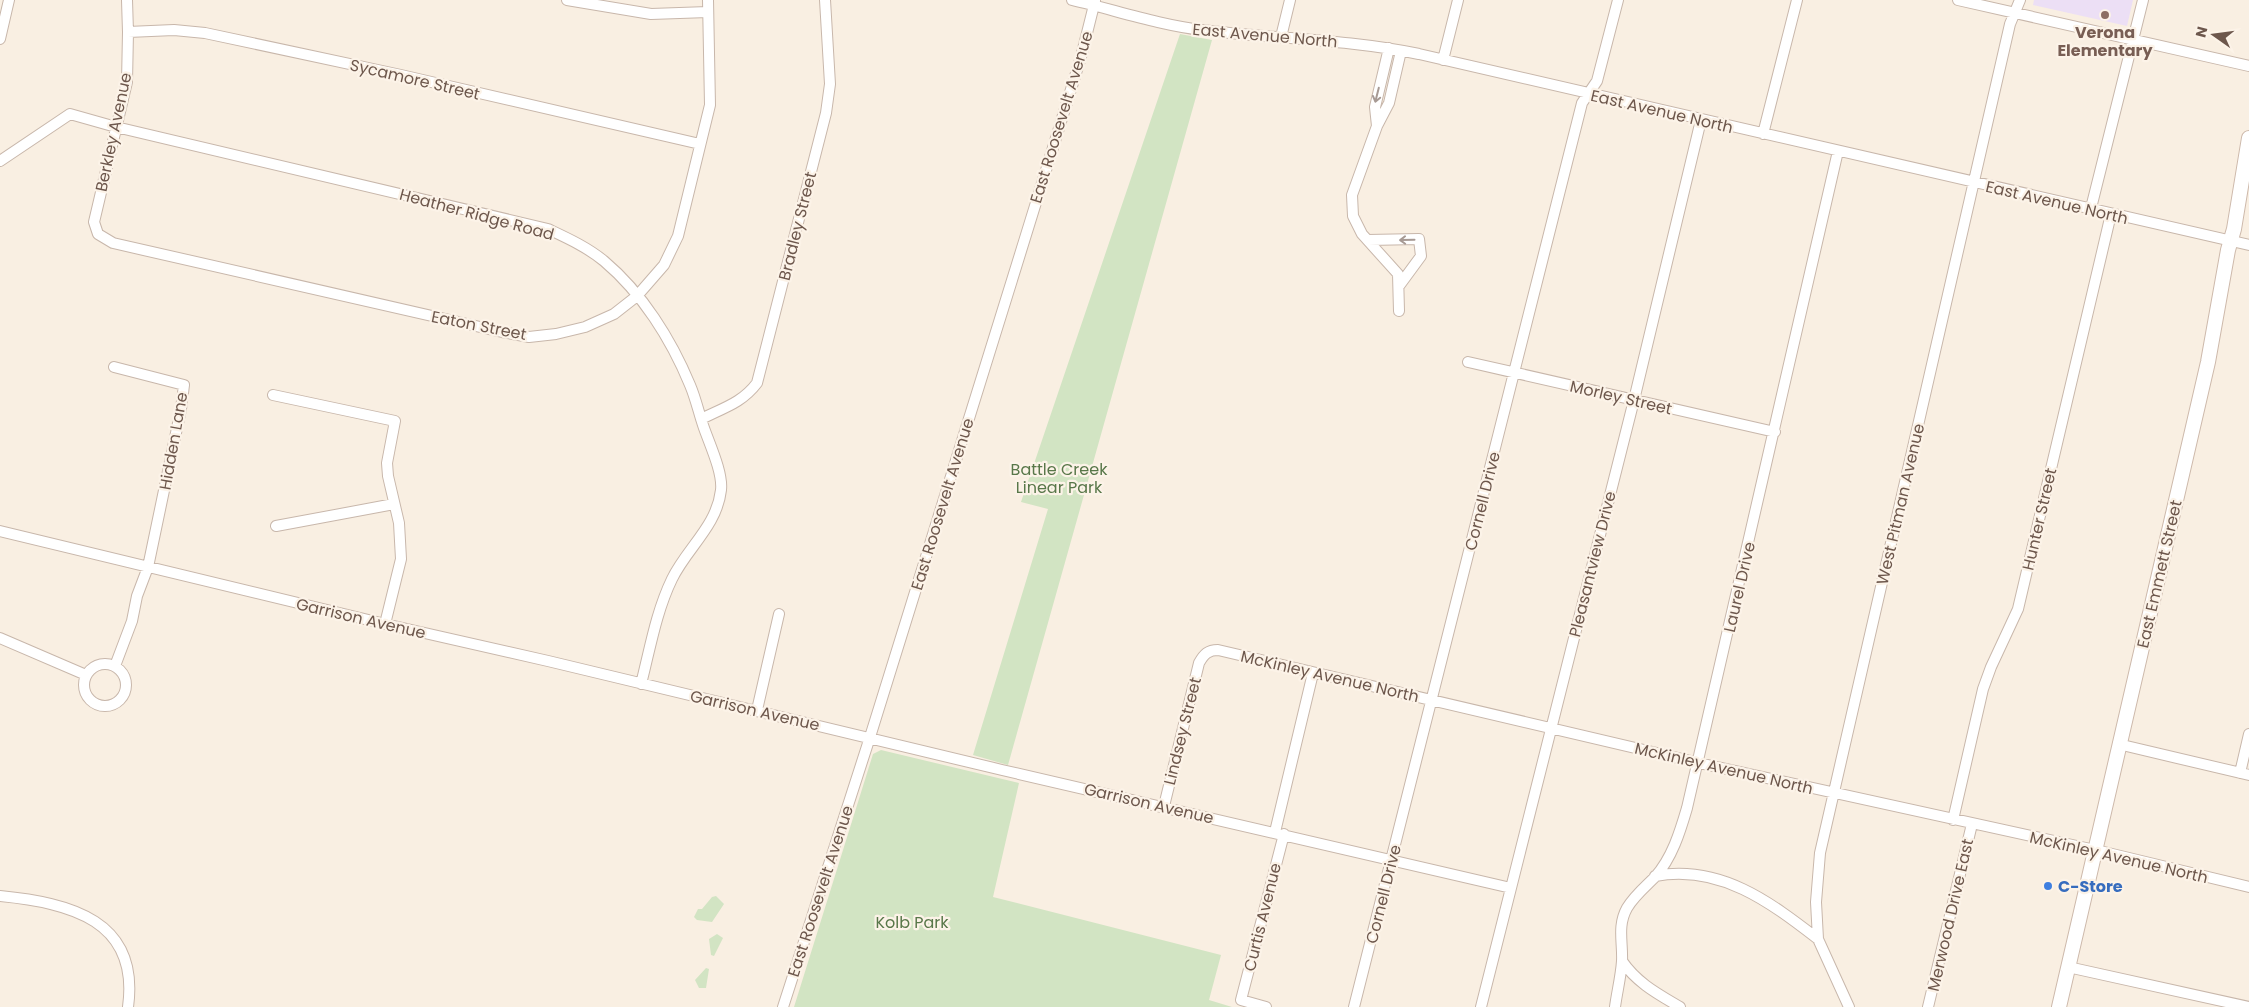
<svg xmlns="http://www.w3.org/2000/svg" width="2249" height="1007" viewBox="0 0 2249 1007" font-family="Poppins,sans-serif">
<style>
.education{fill:#ecdff5}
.green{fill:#d2e4c3}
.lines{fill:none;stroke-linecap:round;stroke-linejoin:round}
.street-casing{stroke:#c8b7ab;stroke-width:12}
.secondary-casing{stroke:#cdb9ab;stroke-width:16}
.street{stroke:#fff;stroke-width:10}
.secondary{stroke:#fff;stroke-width:14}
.oneway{stroke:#a79a94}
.education-dot{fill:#8d6e63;stroke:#fcf3e8;stroke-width:2}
.shop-dot{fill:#3f7fe0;stroke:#fcf3e8;stroke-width:2}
.labels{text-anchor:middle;stroke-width:4.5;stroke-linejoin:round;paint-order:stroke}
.education-label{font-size:16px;font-weight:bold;fill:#785e54;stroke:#fcf3e8}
.street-label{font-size:16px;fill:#6d574c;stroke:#fcf3e8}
.park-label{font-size:16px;fill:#587749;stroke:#fcf3e8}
.shop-label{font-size:16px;font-weight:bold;fill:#366cbe;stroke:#fcf3e8;text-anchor:start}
</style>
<rect width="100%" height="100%" fill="#f9efe2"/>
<path class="education" d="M 2034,0 L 2133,0 L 2127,26 L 2033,5 Z"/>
<path class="green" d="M 1180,34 L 1212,40 L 1008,765 L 973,755 L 1048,509 L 1021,502 Z
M 881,750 L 1019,783 L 993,897 L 1221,955 L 1209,1000 L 1232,1007 L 794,1007 L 873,754 Z
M 716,896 L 724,904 L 712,922 L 697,920 L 694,917 L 698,909 L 702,909 L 712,897 Z
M 717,934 L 723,938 L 714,956 L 711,955 L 709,939 Z
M 706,968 L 709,969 L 706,988 L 699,988 L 695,980 Z"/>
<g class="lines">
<g class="street-casing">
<path id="street" d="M 127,0 L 128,32 L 127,82 L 94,222 L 98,234 L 113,243 L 502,332 L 529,337 L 556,334 L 585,327 L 614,314 L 637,296 L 664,265 L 678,236 L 710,105 L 708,0
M 567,0 L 651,14 L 708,12
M 1072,0 C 1115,10 1159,25 1202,30 C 1276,39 1346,39 1419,54 L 2249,245
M 1958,0 L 2249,66
M 128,32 L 174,30 L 205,33 L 401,75 L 700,144
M 1281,37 L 1290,0
M 0,39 L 9,0
M 1389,48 L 1375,107 L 1377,126 L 1389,103 L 1401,51
M 1443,60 L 1458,0
M 1377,126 L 1352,195 L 1353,216 L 1362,234 L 1398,274 L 1399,311
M 1763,134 L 1797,0
M 0,161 L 70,114 L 116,127 L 548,229 C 567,238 587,247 604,261 C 642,293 671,339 690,385 C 696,399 699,414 704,428 C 710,445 723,473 721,490 C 717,526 687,548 672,579 C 656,612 650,649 641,684
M 2091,208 L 2143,0
M 1368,240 L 1419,239 L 1421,256 L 1399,286
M 1468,362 L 1775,432
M 114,367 L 184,385 L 181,409 L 148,567 L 137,596 L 132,621 L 115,666
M 273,395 L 395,421 L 387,463 L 388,476 L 399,523 L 401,559 L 385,624
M 701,419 C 723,408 742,403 757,383 L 826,113 L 830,84 L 825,0
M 276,526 L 394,504
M 0,531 L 385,624 L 548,661 L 1002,770 L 1511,888
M 0,638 L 86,675
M84 685a21 21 0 1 1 42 0a21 21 0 1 1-42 0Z
M 757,710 L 779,614
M 2118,744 L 2249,775
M 2240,773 L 2249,734
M 1164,806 L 1199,663 C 1204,654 1208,650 1218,650 L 1708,765 L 2104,852 L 2249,887
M 1953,820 L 1983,689 L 1991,667 L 2018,609 L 2111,214
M 1275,832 L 1313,673
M 1655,876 C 1720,864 1770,902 1818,939
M 0,896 C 70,903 140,920 128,1007
M 1622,961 C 1637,983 1658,994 1680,1007
M 2068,967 L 2249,1007
M 783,1007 L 870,737 L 1017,264 L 1081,57 L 1095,1
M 1266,1007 L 1241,1000 L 1284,834
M 1354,1007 L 1582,103 L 1597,81 L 1618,0
M 1481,1007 L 1634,400 L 1701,120
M 1615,1007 C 1617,992 1621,976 1622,961 C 1623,943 1617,926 1627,908 C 1634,896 1645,887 1655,877 C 1672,858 1680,832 1687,808 L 1838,151
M 1849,1007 L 1818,939 L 1816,902 L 1820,853 L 2010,24 L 2020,0
M 1928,1007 L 1972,824"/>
</g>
<g class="secondary-casing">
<path id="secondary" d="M 2059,1007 L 2208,362 L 2228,250 L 2234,229 L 2249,138"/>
</g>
<use href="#street" class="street"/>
<use href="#secondary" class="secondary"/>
</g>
<defs><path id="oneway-shaft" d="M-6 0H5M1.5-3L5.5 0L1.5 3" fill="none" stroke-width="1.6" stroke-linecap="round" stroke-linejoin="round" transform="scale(1.25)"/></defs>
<g class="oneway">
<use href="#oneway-shaft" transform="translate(1377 95) rotate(104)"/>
<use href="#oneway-shaft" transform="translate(1407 240) rotate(179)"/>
</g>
<circle class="education-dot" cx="2105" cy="15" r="5"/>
<circle class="shop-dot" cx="2048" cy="886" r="5"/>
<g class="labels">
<g class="education-label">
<text x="2105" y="38">Verona<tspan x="2105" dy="18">Elementary</tspan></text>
</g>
<g class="street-label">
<text transform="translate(1265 35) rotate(5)" y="6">East Avenue North</text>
<text transform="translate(415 79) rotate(13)" y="6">Sycamore Street</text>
<text transform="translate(1662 111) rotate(13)" y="6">East Avenue North</text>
<text transform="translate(1061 117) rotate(-73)" y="6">East Roosevelt Avenue</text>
<text transform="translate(113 132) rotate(-78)" y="6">Berkley Avenue</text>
<text transform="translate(2057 202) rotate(13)" y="6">East Avenue North</text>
<text transform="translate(477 214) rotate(15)" y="6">Heather Ridge Road</text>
<text transform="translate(797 226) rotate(-76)" y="6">Bradley Street</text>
<text transform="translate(479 325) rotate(11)" y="6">Eaton Street</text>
<text transform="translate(1621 397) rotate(13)" y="6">Morley Street</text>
<text transform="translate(173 441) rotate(-80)" y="6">Hidden Lane</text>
<text transform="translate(1482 501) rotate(-76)" y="6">Cornell Drive</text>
<text transform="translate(942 504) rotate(-73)" y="6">East Roosevelt Avenue</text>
<text transform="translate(1900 504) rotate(-77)" y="6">West Pitman Avenue</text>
<text transform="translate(2039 519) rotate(-77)" y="6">Hunter Street</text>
<text transform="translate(1592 564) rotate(-76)" y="6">Pleasantview Drive</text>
<text transform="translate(2159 574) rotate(-77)" y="6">East Emmett Street</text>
<text transform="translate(1739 587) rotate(-77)" y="6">Laurel Drive</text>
<text transform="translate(361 618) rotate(13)" y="6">Garrison Avenue</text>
<text transform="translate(1330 676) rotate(13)" y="6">McKinley Avenue North</text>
<text transform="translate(755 710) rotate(13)" y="6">Garrison Avenue</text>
<text transform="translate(1182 731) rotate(-76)" y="6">Lindsey Street</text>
<text transform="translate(1724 768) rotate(13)" y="6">McKinley Avenue North</text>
<text transform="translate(1149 803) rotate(13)" y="6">Garrison Avenue</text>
<text transform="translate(2119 857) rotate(13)" y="6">McKinley Avenue North</text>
<text transform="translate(820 891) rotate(-72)" y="6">East Roosevelt Avenue</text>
<text transform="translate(1383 894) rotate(-76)" y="6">Cornell Drive</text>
<text transform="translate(1950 915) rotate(-77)" y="6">Merwood Drive East</text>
<text transform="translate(1262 917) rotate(-76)" y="6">Curtis Avenue</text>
</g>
<g class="park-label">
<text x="1059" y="475">Battle Creek<tspan x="1059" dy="18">Linear Park</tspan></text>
<text x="912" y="928">Kolb Park</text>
</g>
<g class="shop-label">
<text x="2058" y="892">C-Store</text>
</g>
</g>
<g transform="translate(2214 35) rotate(284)" stroke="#fcf3e8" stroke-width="4" paint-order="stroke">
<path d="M0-4L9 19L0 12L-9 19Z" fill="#6d574c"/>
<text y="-8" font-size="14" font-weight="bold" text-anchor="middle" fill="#6d574c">N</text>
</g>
</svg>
